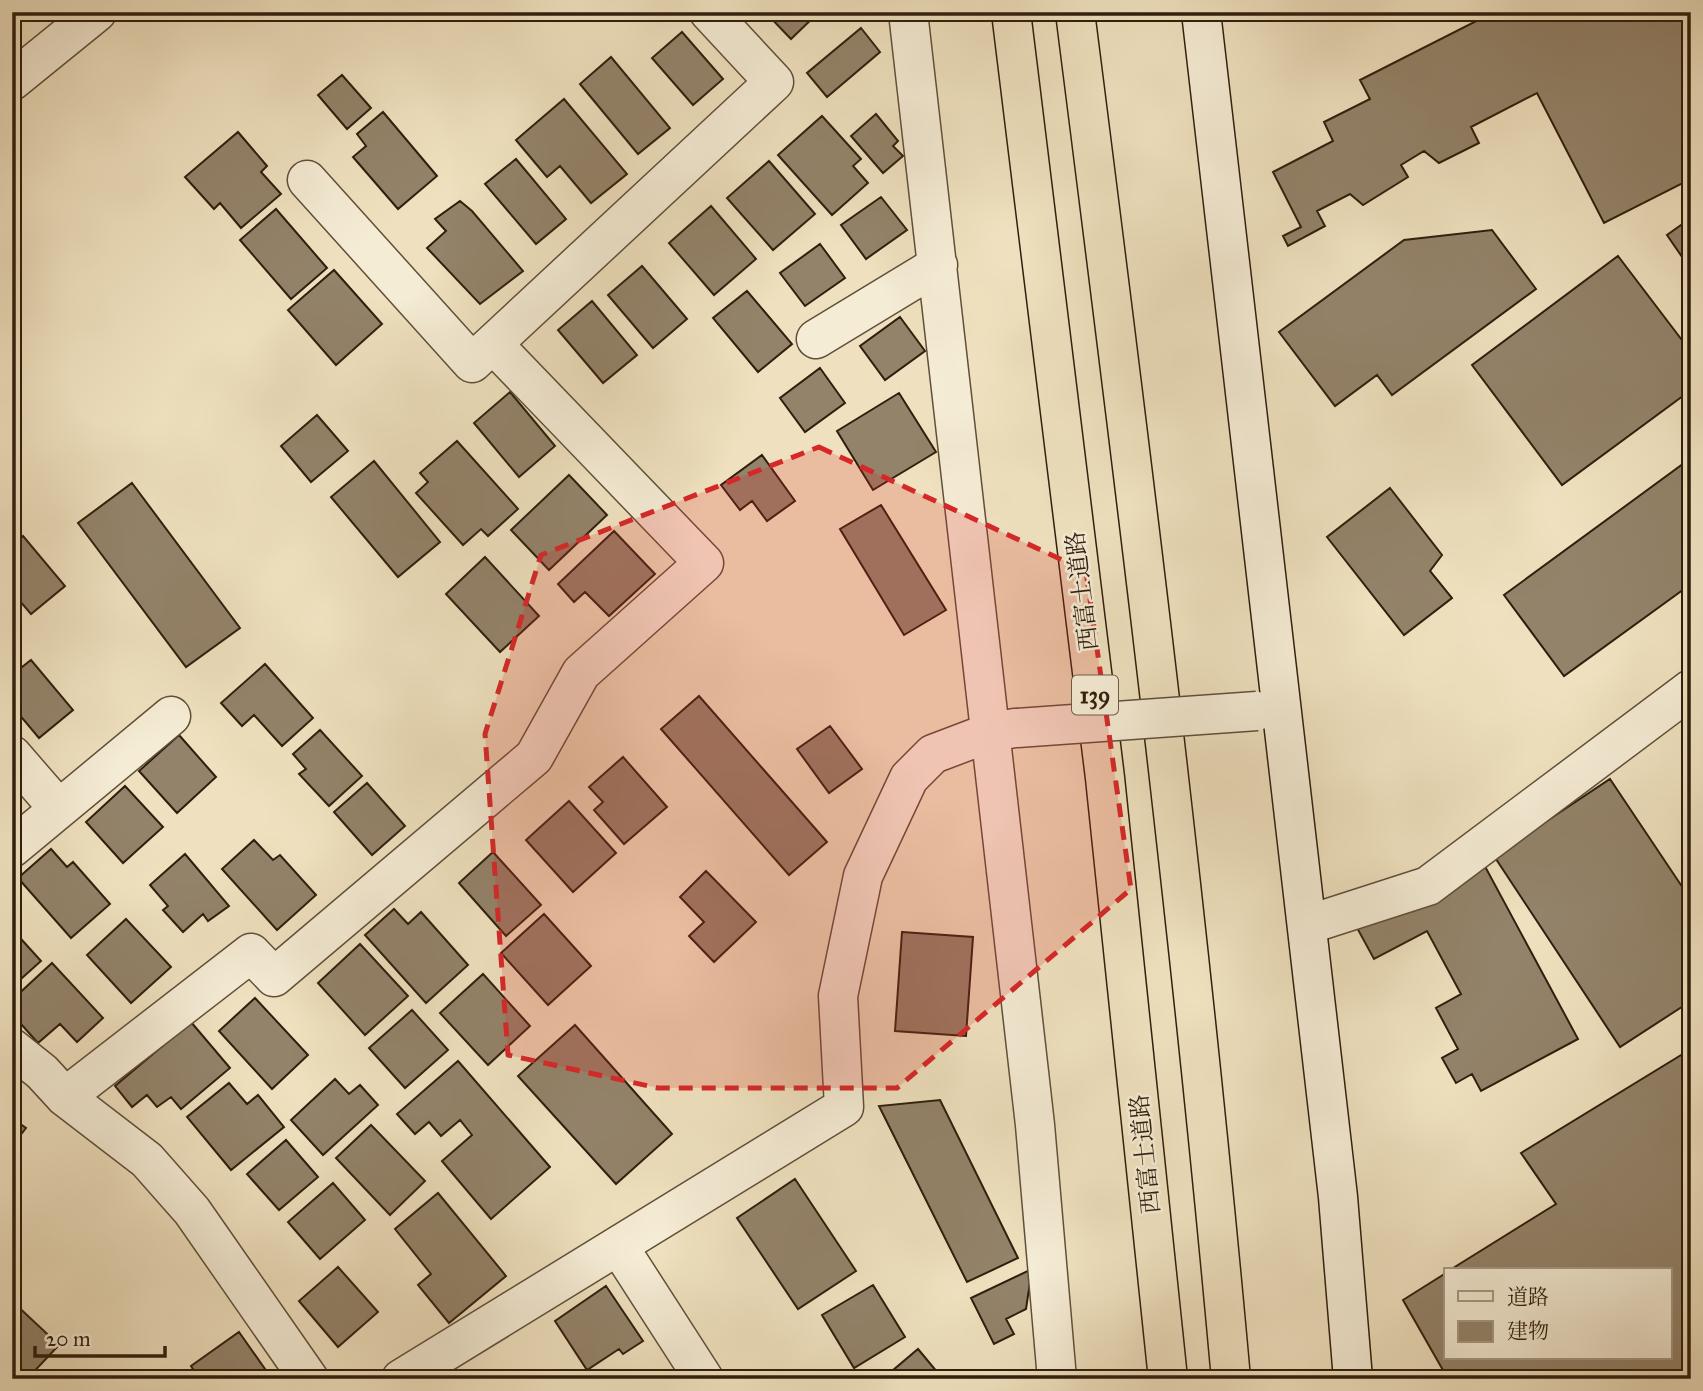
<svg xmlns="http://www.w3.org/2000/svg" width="1703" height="1391" viewBox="0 0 1703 1391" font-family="'IM FELL Great Primer','Noto Serif JP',serif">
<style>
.building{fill:#93836a;stroke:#301e0d;stroke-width:2}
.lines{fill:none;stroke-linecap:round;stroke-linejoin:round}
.street-casing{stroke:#604f3a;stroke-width:41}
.secondary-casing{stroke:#301e0d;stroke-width:41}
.highway-casing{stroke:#301e0d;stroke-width:41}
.street{stroke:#f5ecd5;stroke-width:38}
.secondary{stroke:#f5ecd5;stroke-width:38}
.highway{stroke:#efe1bf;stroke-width:38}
.street-bridge-casing{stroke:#604f3a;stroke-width:41;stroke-linecap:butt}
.street-bridge{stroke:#f5ecd5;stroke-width:38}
.marked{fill:#d62828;fill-opacity:0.2;stroke:#d62828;stroke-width:5;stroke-dasharray:14 9;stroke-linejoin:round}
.labels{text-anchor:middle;stroke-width:5;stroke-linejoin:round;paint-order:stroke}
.shield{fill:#f5ecd5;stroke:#6b5c49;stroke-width:2}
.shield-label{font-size:23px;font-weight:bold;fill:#301e0d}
.street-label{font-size:24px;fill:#301e0d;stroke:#f5ecd5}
</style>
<rect width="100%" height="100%" fill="#efe1bf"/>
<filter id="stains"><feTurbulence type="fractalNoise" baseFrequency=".00286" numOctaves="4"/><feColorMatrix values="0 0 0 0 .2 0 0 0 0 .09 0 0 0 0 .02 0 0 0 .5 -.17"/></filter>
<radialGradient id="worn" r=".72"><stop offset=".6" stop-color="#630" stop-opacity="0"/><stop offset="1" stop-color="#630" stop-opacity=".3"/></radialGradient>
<path class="building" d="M 765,12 L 819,12 L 791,39 Z
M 1494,12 L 1691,12 L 1691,179 L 1604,223 L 1537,93 L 1471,127 L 1479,143 L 1439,163 L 1424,151 L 1401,165 L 1408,177 L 1363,205 L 1350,194 L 1317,211 L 1325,226 L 1288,246 L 1283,236 L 1301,227 L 1273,172 L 1333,141 L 1324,122 L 1370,99 L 1360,80 Z
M 861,28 L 880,52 L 827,97 L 807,73 Z
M 682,32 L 723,79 L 693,105 L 652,58 Z
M 611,57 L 670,128 L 638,154 L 580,84 Z
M 342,75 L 371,108 L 347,129 L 318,95 Z
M 564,99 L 627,174 L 591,203 L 560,166 L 547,177 L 516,140 Z
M 383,112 L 437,176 L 398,209 L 353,157 L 366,146 L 357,134 Z
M 876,114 L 898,141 L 893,146 L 903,156 L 883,173 L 851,136 Z
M 822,116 L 861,159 L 853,166 L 868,183 L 832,215 L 778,155 Z
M 238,132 L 267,166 L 261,172 L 281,194 L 241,228 L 220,203 L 214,209 L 185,177 Z
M 516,159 L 566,219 L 536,244 L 485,184 Z
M 769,161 L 815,214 L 773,250 L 727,198 Z
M 881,197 L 907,230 L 866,259 L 841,225 Z
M 460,201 L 472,211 L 523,271 L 480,304 L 427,248 L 446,231 L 435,219 Z
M 711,206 L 756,259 L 714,295 L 669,243 Z
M 276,209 L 327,268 L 291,299 L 240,240 Z
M 1691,218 L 1691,270 L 1667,235 Z
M 1492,230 L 1536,289 L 1392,395 L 1377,375 L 1335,406 L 1279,332 L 1404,240 Z
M 820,244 L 845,278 L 805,306 L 780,273 Z
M 1618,256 L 1691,352 L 1691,390 L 1562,485 L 1472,365 Z
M 642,266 L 687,319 L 653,348 L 608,295 Z
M 334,270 L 382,324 L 336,365 L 288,310 Z
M 747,291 L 792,344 L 758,372 L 713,318 Z
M 592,301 L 637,355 L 603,383 L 558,330 Z
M 900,317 L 925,351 L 885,380 L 860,346 Z
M 820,368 L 845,403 L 805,432 L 780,398 Z
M 510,392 L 555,446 L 519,477 L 474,423 Z
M 899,393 L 936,452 L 873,490 L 837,431 Z
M 317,415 L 348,451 L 311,482 L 281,446 Z
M 457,441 L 518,509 L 488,536 L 481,529 L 463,545 L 416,493 L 428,482 L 420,473 Z
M 762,455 L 795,501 L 767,521 L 752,501 L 740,510 L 721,485 Z
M 1691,458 L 1691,584 L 1564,676 L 1504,595 Z
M 374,461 L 440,542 L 398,577 L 331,497 Z
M 569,475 L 607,515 L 549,570 L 511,530 Z
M 132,483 L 240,628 L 186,667 L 78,523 Z
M 1390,488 L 1442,555 L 1430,571 L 1452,598 L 1404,635 L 1327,537 Z
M 881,505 L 946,610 L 904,635 L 840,529 Z
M 614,531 L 655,574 L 609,616 L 585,592 L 574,602 L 558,584 Z
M 23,536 L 65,586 L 31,614 L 12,592 L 12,545 Z
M 485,557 L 539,616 L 500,652 L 446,594 Z
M 31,660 L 73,710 L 39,738 L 12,706 L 12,675 Z
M 265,664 L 313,718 L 282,746 L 254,715 L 242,726 L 221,703 Z
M 699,696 L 827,842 L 789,875 L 661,729 Z
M 830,726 L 862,769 L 829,793 L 797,749 Z
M 320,730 L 362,776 L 329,806 L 299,774 L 306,769 L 293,754 Z
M 179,735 L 216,777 L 177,813 L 139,771 Z
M 623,757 L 667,807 L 624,844 L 594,810 L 603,802 L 589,787 Z
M 1610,779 L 1691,900 L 1691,1001 L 1620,1047 L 1494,856 Z
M 367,783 L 405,826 L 372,855 L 334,812 Z
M 125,786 L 163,827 L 123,863 L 86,822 Z
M 569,801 L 616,853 L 573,892 L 526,840 Z
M 254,840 L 273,860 L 280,855 L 316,895 L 277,930 L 222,869 Z
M 51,849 L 67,867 L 73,862 L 110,904 L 71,938 L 18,878 Z
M 493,852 L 541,905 L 506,936 L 459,883 Z
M 185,854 L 229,906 L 208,921 L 203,914 L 183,932 L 163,910 L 168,906 L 150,885 Z
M 1481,859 L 1578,1039 L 1481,1091 L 1472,1074 L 1456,1083 L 1442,1058 L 1458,1049 L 1436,1008 L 1461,994 L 1427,931 L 1374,959 L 1356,926 Z
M 706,871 L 756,922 L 714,962 L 689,936 L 704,922 L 680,897 Z
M 394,909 L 408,924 L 421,912 L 468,965 L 426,1003 L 365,935 Z
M 544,914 L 591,966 L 548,1005 L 501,953 Z
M 126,919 L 171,967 L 131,1003 L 87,955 Z
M 12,929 L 41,961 L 12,987 Z
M 902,932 L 973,937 L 966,1036 L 895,1031 Z
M 360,944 L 408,996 L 365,1035 L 318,983 Z
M 52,963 L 103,1018 L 77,1042 L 60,1024 L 38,1043 L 12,1014 L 12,1000 Z
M 483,974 L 530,1026 L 488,1065 L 440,1013 Z
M 255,998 L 308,1055 L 272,1089 L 219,1031 Z
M 412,1010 L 448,1050 L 405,1088 L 369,1048 Z
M 191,1022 L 230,1068 L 181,1109 L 171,1097 L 157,1107 L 147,1095 L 132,1107 L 115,1086 Z
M 575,1025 L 672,1134 L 616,1184 L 518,1076 Z
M 1691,1049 L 1691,1379 L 1448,1379 L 1403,1300 L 1446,1273 L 1446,1358 L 1670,1358 L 1670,1270 L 1450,1270 L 1556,1204 L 1521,1153 Z
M 458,1061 L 550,1167 L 491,1219 L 442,1161 L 472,1135 L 460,1120 L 441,1136 L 429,1122 L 415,1134 L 397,1114 Z
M 335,1079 L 349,1094 L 360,1085 L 378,1105 L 323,1155 L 291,1120 Z
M 229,1083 L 247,1104 L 258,1095 L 284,1127 L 231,1170 L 187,1117 Z
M 940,1100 L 1018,1258 L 967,1282 L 879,1106 Z
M 12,1118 L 26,1128 L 12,1146 Z
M 371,1125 L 425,1181 L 390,1215 L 336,1158 Z
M 286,1140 L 318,1177 L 279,1210 L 247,1174 Z
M 795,1179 L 856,1271 L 798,1309 L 737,1218 Z
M 333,1183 L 365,1220 L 320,1259 L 288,1222 Z
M 438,1193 L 506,1276 L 449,1323 L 418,1285 L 431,1274 L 395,1229 Z
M 338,1267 L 378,1312 L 338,1347 L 299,1301 Z
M 1032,1269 L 1026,1309 L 1006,1319 L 1014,1334 L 994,1344 L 971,1298 Z
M 873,1285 L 905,1337 L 854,1368 L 822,1315 Z
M 606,1286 L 643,1341 L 623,1354 L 619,1349 L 587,1370 L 555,1321 Z
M 12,1301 L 59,1345 L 27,1379 L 12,1379 Z
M 239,1332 L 272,1379 L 199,1379 L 191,1366 Z
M 918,1349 L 943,1379 L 898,1379 L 892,1371 Z"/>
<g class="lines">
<g class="street-casing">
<path id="street" d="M 908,12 L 1035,1125 L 1057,1379
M 12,81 L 97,12
M 307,180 L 472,363 L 774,82 L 709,12
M 816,339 L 938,265
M 12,755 L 58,808
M 12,848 L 171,716
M 1307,925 L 1428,886 L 1691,689
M 12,1048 L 42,1072 L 65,1097 L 147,1160 L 192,1211 L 309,1379
M 65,1097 L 251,953 L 274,977 L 534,757 L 581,673 L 704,563 L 493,344
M 619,1247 L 704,1379
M 401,1379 L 844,1107 L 838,996 L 863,876 L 909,778 L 933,754 L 991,732 L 1015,728"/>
</g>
<g class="secondary-casing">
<path id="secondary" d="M 1201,12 L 1338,1197 L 1353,1379"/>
</g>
<g class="highway-casing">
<path id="highway" d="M 1011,12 L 1105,778 L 1168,1379
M 1075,12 C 1133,467 1190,922 1231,1379"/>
</g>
<use href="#street" class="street"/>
<use href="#secondary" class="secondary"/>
<use href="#highway" class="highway"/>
<g class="street-bridge-casing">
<path id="street-bridge" d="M 1017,728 L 1257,711"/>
</g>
<use href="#street-bridge" class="street-bridge"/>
</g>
<path class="marked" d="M 819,447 L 1086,571 L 1131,889 L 897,1088 L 658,1088 L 508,1055 L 485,734 L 541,555 Z"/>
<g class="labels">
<rect class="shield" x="1072" y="675.5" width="46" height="39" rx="5"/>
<g class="shield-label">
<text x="1095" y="703">139</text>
</g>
<g class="street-label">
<text transform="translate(1082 591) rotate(-97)" y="8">西富士道路</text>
<text transform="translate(1145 1154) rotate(-96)" y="8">西富士道路</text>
</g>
</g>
<rect width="1703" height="1391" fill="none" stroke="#efe1bf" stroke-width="42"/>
<rect x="14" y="14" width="1675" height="1363" fill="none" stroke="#301e0d" stroke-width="3.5"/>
<rect x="21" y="21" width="1661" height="1349" fill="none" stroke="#301e0d" stroke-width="2"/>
<rect x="1444" y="1268" width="228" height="91" fill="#f5ecd5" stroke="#a69a85" stroke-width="2"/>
<rect x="1458" y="1291" width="35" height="10" fill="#f5ecd5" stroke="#a69a85" stroke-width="2"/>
<text x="1507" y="1304" font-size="21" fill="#301e0d">道路</text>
<rect x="1458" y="1321" width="35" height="21" fill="#93836a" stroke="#a69a85" stroke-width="2"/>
<text x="1507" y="1338" font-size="21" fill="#301e0d">建物</text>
<path d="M35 1346v10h130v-10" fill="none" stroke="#301e0d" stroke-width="3.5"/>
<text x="46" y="1346" font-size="21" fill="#301e0d" stroke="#f5ecd5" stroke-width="5" paint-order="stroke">20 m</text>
<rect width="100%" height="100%" filter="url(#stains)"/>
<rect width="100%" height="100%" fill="url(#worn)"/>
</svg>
